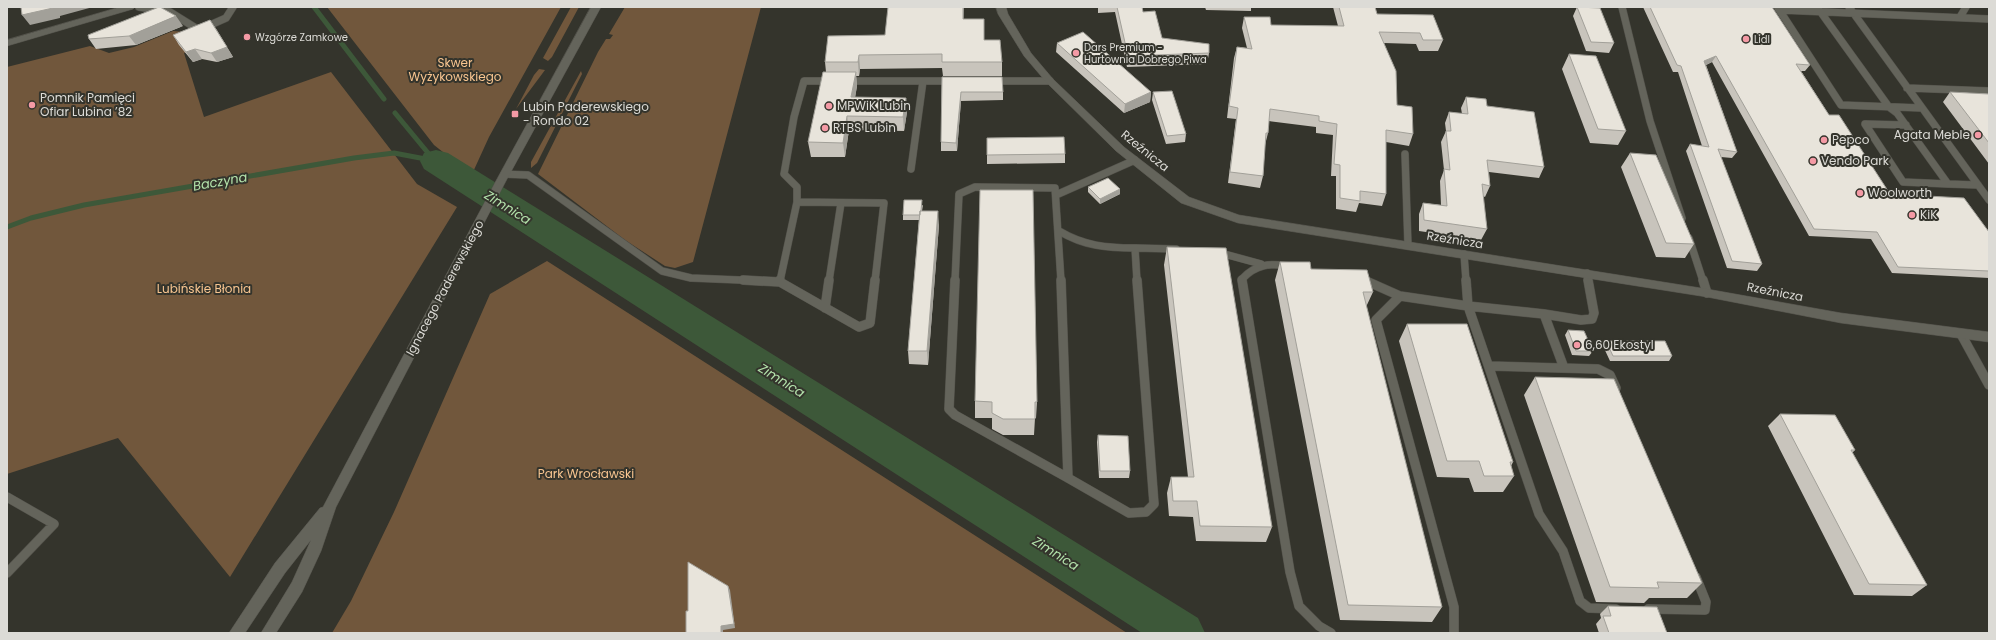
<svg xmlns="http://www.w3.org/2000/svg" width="1996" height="640" viewBox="0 0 1996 640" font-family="Poppins,sans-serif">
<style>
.green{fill:#71573c}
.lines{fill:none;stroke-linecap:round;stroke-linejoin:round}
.stream{stroke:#3d5839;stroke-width:5}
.river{fill:#3d5839;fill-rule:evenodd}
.lane-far1-casing{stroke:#52514a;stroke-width:8}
.lane-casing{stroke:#52514a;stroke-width:10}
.street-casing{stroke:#52514a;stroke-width:1}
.secondary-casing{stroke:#52514a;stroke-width:1}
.lane-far1{stroke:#64645b;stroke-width:7}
.lane{stroke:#64645b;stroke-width:9}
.street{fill:#64645b;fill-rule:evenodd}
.secondary{fill:#64645b;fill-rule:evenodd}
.wall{fill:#c8c4bc}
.shaded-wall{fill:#a2a099}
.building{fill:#e8e4db;stroke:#a2a099}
.poi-dot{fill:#f49aa5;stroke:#34342c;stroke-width:1.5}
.labels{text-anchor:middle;stroke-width:4;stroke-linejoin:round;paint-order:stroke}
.far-poi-label{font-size:10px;fill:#dcdbd6;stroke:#34342c;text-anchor:start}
.park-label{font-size:12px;fill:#f8c590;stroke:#34342c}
.poi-label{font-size:12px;fill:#dcdbd6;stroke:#34342c;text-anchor:start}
.street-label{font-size:12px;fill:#dcdbd6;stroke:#34342c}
.water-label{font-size:13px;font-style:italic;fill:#b3e2ab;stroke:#34342c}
</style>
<rect width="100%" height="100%" fill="#34342c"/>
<path class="green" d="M 327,7 L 561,7 L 489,137 L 473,172 L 453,160 L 434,145 Z
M 571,7 L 579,7 L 552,57 L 548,61 L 543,58 Z
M 625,7 L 761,7 L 693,262 L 675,268 L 665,266 L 625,240 L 538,174 L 598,52 L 606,39 L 610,39 L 613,35 L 609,34 Z
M 173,31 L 186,32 L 198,48 L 184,53 L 204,117 L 331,72 L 417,184 L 457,207 L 230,577 L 118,438 L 7,474 L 7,67 L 90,46 L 109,53 L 134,47 Z
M 539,69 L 545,70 L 516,109 L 534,75 Z
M 581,71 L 582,74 L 537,163 L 531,168 L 531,162 Z
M 547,261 L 1127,633 L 332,633 L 351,601 L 394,512 L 490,294 Z"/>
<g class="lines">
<path class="stream" d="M 314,7 L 384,99
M 395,113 L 433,159
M 7,227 L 31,218 L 84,205 L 354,158 L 394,153 L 436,161"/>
<path class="river" d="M 436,150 L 448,153 L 1198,618 L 1205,633 L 1142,633 L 424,169 L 420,161 L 424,153 Z"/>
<g class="lane-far1-casing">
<path id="lane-far1" d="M 139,7 L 170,12 L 199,30 L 226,18 L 233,7
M 1622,7 L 1650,121 L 1682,218
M 1817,7 L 1889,107 L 1897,113 L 1948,184 L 1978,185
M 1849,7 L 1989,200
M 1778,8 L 1841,105 L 1922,108
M 1780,10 L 1989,19
M 1960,17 L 1966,7
M 846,81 L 952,81
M 992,81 L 1050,81
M 1907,88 L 1989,91
M 1906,125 L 1865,124 L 1903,182 L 1948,184
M 1405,154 L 1408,246
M 911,169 L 923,81
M 505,174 L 528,175 L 662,271 L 691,278 L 766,281
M 1056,195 L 1135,160
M 797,202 L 884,203 L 875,281
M 1059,231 C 1084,246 1107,248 1135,248
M 1689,238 L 1703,281
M 1217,252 L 1261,264
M 1464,254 L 1466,281
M 1587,273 L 1588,281
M 1361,279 L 1366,281
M 780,281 L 797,202 L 797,187 L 784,174 L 794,117 L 804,81 L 832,81
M 829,281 L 841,203
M 955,281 L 959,194 L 975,187 L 1055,188 L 1061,281
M 1137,281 L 1135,248 L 1176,249
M 1242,281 L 1242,279 C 1256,264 1270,263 1289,266"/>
</g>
<g class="lane-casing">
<path id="lane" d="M 743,280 L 780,282 L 780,280
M 955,280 L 949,409 L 955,415 L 1068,478
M 1061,280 L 1068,478
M 1242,280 L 1290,572 L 1299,606 L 1319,626 L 1331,633
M 1364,280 L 1400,296 L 1468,306 L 1466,280
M 1703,280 L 1707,293
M 780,282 L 859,327 L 870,323 L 875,280
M 1400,296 L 1376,320 L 1454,607 L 1454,633
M 1468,306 L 1539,514 L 1563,551 L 1580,601 L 1589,608 L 1616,609
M 1468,306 L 1544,314 L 1564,368
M 825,308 L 829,280
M 1544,314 L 1581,320 L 1592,319 L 1594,313 L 1588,280
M 1961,334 L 1989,385
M 1490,366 L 1598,369 L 1610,375 L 1616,388
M 1068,478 L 1129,513 L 1146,512 L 1154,504 L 1137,280
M 7,497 L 54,524 L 7,573
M 1648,609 L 1705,610 L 1706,602 L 1696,577"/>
</g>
<g class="street-casing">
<path id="street" d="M 120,7 L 135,7 L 133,9 L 7,46 L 7,40 Z
M 996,7 L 1006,7 L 1008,14 L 1031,53 L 1053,79 L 1124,147 L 1189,197 L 1239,215 L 1707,289 L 1841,313 L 1989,332 L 1989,342 L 1841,323 L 1707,297 L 1238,223 L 1181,203 L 1116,151 L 1047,83 L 1024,56 L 998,14 Z"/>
</g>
<g class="secondary-casing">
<path id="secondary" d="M 591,7 L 601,7 L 507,179 L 336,507 L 321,551 L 302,592 L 276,633 L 261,633 L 292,582 L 311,540 L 285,573 L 245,633 L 229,633 L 275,563 L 320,508 L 323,507 L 497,179 Z"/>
</g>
<use href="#lane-far1" class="lane-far1"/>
<use href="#lane" class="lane"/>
<use href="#street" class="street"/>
<use href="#secondary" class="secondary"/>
</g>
<path class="wall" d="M 1098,7 L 1142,7 L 1143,12 L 1162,38 L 1209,53 L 1207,64 L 1127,67 L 1115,12 L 1098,13 Z
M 1205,7 L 1251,7 L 1251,11 L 1206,10 Z
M 1333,7 L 1375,7 L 1377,14 L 1443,40 L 1438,51 L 1419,51 L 1416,44 L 1384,43 L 1397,105 L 1413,134 L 1409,146 L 1386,142 L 1386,194 L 1382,206 L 1359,203 L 1356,212 L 1336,209 L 1336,176 L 1331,176 L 1333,135 L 1316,133 L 1316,127 L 1269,121 L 1268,133 L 1265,145 L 1263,176 L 1260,188 L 1228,183 L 1236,119 L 1227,118 L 1234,58 L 1237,47 L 1247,48 L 1242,28 L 1244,17 L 1271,25 L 1338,26 Z
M 1577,7 L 1587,7 L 1614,43 L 1609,53 L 1586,51 L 1573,16 Z
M 1643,7 L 1772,7 L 1810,65 L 1805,71 L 1801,71 L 1829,115 L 1890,194 L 1989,232 L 1989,278 L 1892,273 L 1871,239 L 1809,236 L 1712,62 L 1706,65 L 1737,152 L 1732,158 L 1721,157 L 1762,264 L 1757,271 L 1727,268 L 1686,151 L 1690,144 L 1702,146 L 1678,72 L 1673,72 Z
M 964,19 L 984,40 L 1002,62 L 1002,76 L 943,76 L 942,68 L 860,69 L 859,76 L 856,76 L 857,86 L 855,97 L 906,98 L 907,112 L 904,131 L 849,130 L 845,157 L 811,157 L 808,142 L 826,72 L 825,62 L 885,35 Z
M 210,20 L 233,57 L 217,62 L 202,59 L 193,62 L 179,45 L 173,35 Z
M 183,26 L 136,45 L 96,49 L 89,39 Z
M 1057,43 L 1151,92 L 1150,102 L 1124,113 L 1056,52 Z
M 1569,54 L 1626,131 L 1618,145 L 1590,143 L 1562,69 Z
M 942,77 L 1003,92 L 1003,100 L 961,101 L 957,151 L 941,151 L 941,142 Z
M 1153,92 L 1186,134 L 1185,142 L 1166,144 L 1152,100 Z
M 1950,92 L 1989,94 L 1989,164 L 1943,102 Z
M 1466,97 L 1487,106 L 1544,167 L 1539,178 L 1489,172 L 1490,186 L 1485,197 L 1483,196 L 1487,229 L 1481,240 L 1419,231 L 1419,214 L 1423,203 L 1441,205 L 1440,181 L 1444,170 L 1441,142 L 1446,131 L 1445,123 L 1449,112 L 1462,114 L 1461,108 Z
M 987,138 L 1065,154 L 1065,163 L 987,164 Z
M 1630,153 L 1694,244 L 1685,258 L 1656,257 L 1621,167 Z
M 1088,187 L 1120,189 L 1120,194 L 1100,204 L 1088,192 Z
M 923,205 L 922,211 L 939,225 L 928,365 L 909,364 L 908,351 L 919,220 L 903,220 L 903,215 Z
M 1167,247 L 1272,527 L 1266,542 L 1196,541 L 1193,517 L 1169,516 L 1167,493 L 1171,477 L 1188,477 L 1164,265 Z
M 1280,262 L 1311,269 L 1373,292 L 1366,307 L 1442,607 L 1432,622 L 1340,620 L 1275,280 Z
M 1407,324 L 1513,462 L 1511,466 L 1514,476 L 1503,492 L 1474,492 L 1469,478 L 1437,477 L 1399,341 Z
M 1568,330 L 1593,351 L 1589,356 L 1572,355 L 1565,335 Z
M 1606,341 L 1672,356 L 1669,361 L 1610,361 L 1603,346 Z
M 1535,377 L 1702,583 L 1687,598 L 1649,598 L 1644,603 L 1596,602 L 1524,395 Z
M 975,401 L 1037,402 L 1036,418 L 1035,418 L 1034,435 L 1003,435 L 992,429 L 992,418 L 975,418 Z
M 1780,414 L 1855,450 L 1852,453 L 1927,585 L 1912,596 L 1854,595 L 1768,426 Z
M 1098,435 L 1130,471 L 1129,478 L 1099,478 L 1097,442 Z
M 1608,606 L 1667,633 L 1599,633 L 1596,624 L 1601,618 L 1600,614 Z"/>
<path class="shaded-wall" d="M 52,7 L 93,7 L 60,16 L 60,18 L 30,25 L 22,15 Z
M 963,7 L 964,7 L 963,32 Z
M 176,16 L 183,26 L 136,45 L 129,36 Z
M 210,20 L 217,30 L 233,57 L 217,62 L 211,53 Z
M 195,49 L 202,59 L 193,62 L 186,52 Z
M 859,55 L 860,69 L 859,76 L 858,62 Z
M 1716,56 L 1712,62 L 1700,68 L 1704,61 Z
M 856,72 L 857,86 L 853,111 L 851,97 Z
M 961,92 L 961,101 L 957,151 L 956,143 Z
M 1151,92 L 1150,102 L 1124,113 L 1125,104 Z
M 906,98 L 907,112 L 904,131 L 903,117 Z
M 847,116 L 849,130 L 845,157 L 843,143 Z
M 1120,189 L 1120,194 L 1100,204 L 1100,199 Z
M 938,211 L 939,225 L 928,365 L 927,351 Z
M 728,586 L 730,590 L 735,628 L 723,630 L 723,633 L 721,633 L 721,626 Z"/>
<path class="building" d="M 21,7 L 52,7 L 53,8 L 22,15 Z
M 159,7 L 160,7 L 176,16 L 129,36 L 89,39 L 88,35 Z
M 888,7 L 963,7 L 963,19 L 984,19 L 984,40 L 1000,40 L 1002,62 L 942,62 L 942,54 L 859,55 L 858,62 L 825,62 L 828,36 L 885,35 Z
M 1117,7 L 1142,7 L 1143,12 L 1155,11 L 1162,38 L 1209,44 L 1209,53 L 1128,56 Z
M 1339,7 L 1375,7 L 1377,14 L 1433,15 L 1443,40 L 1423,40 L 1420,33 L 1379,32 L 1396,71 L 1397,105 L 1412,107 L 1413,134 L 1386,130 L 1386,194 L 1360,191 L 1360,201 L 1340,198 L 1340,165 L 1334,164 L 1337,124 L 1319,121 L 1319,116 L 1270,109 L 1268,133 L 1266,133 L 1263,176 L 1230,172 L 1238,108 L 1229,106 L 1237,47 L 1252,49 L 1244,17 L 1270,17 L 1271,25 L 1344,26 Z
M 1577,7 L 1600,8 L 1614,43 L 1591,42 Z
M 1650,7 L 1772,7 L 1810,65 L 1796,64 L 1829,115 L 1839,115 L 1890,194 L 1964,198 L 1989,232 L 1989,271 L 1898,267 L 1877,232 L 1814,229 L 1716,56 L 1704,61 L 1737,152 L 1718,149 L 1762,264 L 1732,261 L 1690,144 L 1709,147 L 1681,66 L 1677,65 Z
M 210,20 L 227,47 L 211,53 L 195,49 L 186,52 L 173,35 Z
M 1083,32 L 1151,92 L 1125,104 L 1057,43 Z
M 1569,54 L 1596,56 L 1626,131 L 1598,129 Z
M 823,72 L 856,72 L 851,97 L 906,98 L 903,117 L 847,116 L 843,143 L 808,142 Z
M 942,77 L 1002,77 L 1003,92 L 961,92 L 956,143 L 941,142 Z
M 1172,91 L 1186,134 L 1167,136 L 1153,92 Z
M 1950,92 L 1989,94 L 1989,143 Z
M 1466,97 L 1486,99 L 1487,106 L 1534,112 L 1544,167 L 1487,160 L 1490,186 L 1482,184 L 1487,229 L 1424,220 L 1423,203 L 1447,206 L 1444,169 L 1450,170 L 1446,131 L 1451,131 L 1449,112 L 1468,114 Z
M 1064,137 L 1065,154 L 987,155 L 987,138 Z
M 1630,153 L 1656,155 L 1694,244 L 1666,243 Z
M 1108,178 L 1120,189 L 1100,199 L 1088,187 Z
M 980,190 L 1033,190 L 1037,402 L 1035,402 L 1035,419 L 1003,419 L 992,413 L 992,402 L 975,401 Z
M 904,200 L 922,200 L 921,211 L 920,211 L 920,215 L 903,215 Z
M 920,211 L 938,211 L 927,351 L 908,351 Z
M 1167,247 L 1226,248 L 1272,527 L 1200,526 L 1197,501 L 1173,501 L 1171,477 L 1194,477 Z
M 1280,262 L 1310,262 L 1311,269 L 1367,270 L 1373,292 L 1363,292 L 1442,607 L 1348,605 Z
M 1407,324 L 1467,324 L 1513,462 L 1510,462 L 1514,476 L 1484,476 L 1479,461 L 1447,461 Z
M 1568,330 L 1584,331 L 1593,351 L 1576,351 Z
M 1606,341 L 1665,341 L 1672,356 L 1613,356 Z
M 1535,377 L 1614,379 L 1702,583 L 1657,582 L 1659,588 L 1610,587 Z
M 1780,414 L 1835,415 L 1855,450 L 1851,450 L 1927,585 L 1869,584 Z
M 1098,435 L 1128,436 L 1130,471 L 1100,471 Z
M 688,562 L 728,586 L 734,624 L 721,626 L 721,633 L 686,633 L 686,611 L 688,611 Z
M 1608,606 L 1657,607 L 1667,633 L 1609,633 L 1603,616 L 1611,616 Z"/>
<g class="poi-dot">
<circle cx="247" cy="37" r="4"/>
<circle cx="1746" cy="39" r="4"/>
<circle cx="1076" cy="53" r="4"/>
<circle cx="32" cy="105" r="4"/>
<circle cx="829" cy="106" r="4"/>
<rect x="511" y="110" width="8" height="8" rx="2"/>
<circle cx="825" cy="128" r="4"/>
<circle cx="1978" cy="135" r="4"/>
<circle cx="1824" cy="140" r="4"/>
<circle cx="1813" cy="161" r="4"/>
<circle cx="1860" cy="193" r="4"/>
<circle cx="1912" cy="215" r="4"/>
<circle cx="1577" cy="345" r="4"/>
</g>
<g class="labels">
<g class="far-poi-label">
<text x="255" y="41">Wzgórze Zamkowe</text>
<text x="1754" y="43">Lidl</text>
<text x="1084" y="51">Dars Premium -<tspan x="1084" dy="12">Hurtownia Dobrego Piwa</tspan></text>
</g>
<g class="park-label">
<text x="455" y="67">Skwer<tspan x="455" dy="14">Wyżykowskiego</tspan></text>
<text x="204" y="293">Lubińskie Błonia</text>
<text x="586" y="478">Park Wrocławski</text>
</g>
<g class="poi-label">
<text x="40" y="102">Pomnik Pamięci<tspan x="40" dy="14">Ofiar Lubina ’82</tspan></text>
<text x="837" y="110">MPWiK Lubin</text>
<text x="523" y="111">Lubin Paderewskiego<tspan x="523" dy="14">- Rondo 02</tspan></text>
<text x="833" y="132">RTBS Lubin</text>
<text x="1970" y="139" text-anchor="end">Agata Meble</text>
<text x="1832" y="144">Pepco</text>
<text x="1821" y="165">Vendo Park</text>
<text x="1868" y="197">Woolworth</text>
<text x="1920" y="219">KiK</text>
<text x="1585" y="349">6,60 Ekostyl</text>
</g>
<g class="street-label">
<text transform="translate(1145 151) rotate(39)" y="4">Rzeźnicza</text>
<text transform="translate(1455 240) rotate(9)" y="4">Rzeźnicza</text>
<text transform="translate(445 288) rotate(-62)" y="4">Ignacego Paderewskiego</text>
<text transform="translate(1775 292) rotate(11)" y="4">Rzeźnicza</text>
</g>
<g class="water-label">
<text transform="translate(220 181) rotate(-10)" y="5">Baczyna</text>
<text transform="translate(508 207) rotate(32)" y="5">Zimnica</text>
<text transform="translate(782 380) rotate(32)" y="5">Zimnica</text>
<text transform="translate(1056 553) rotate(32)" y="5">Zimnica</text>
</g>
</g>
<rect width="1996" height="640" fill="none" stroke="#dcdbd6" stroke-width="16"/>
</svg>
